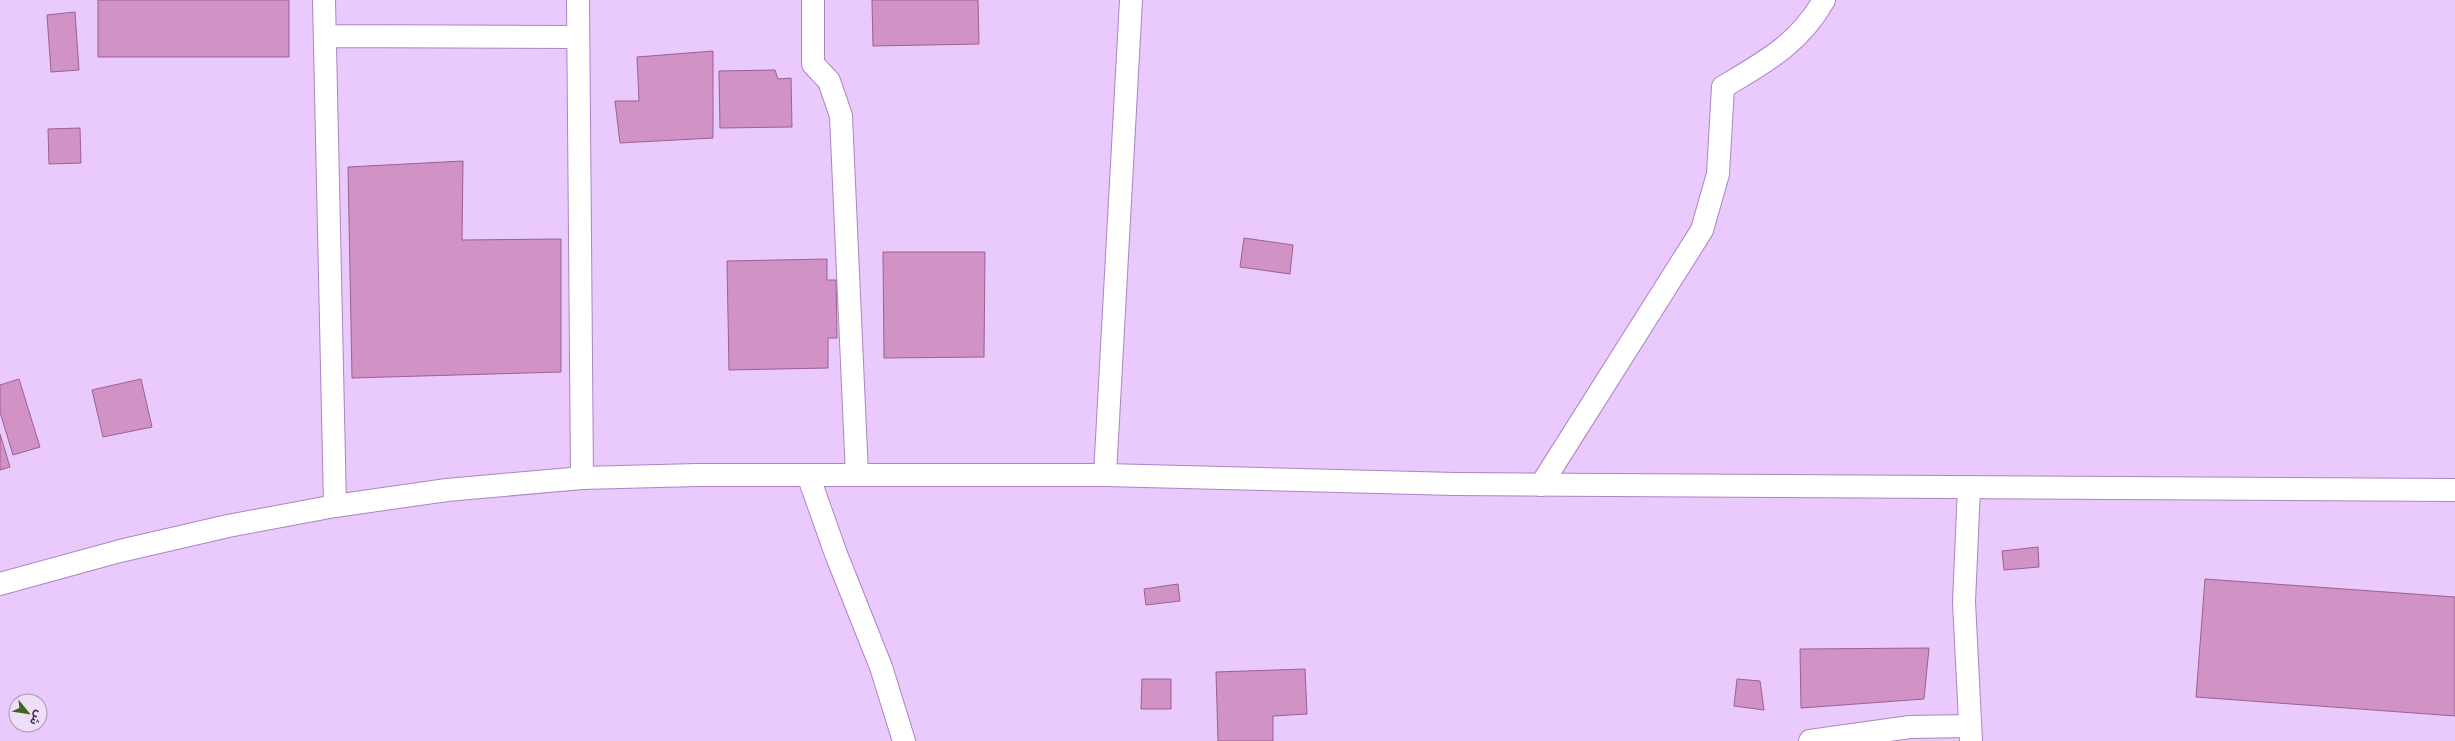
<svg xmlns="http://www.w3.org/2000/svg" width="2455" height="741" viewBox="0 0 2455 741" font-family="'Archivo Narrow','Noto Sans Arabic',sans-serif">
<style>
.building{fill:#d192c6;stroke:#9a6191}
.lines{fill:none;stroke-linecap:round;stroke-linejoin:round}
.minor-casing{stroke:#ac85c2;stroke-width:24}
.tertiary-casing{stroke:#ac85c2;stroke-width:24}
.minor{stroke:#fff;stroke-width:22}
.tertiary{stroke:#fff;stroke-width:22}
</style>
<rect width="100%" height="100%" fill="#eac9fd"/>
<path class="building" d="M 98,0 L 289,0 L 289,57 L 98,57 Z
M 872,0 L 978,0 L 979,44 L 873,46 Z
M 75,12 L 79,70 L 51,72 L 47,15 Z
M 713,51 L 713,138 L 620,143 L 615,101 L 639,101 L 637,57 Z
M 775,70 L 778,79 L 791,78 L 792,127 L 720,128 L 719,71 Z
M 80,128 L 81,163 L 49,164 L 48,129 Z
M 463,161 L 462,240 L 561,239 L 561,372 L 352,378 L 348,167 Z
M 1244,238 L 1293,245 L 1290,274 L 1240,267 Z
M 883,252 L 985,252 L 984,357 L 884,358 Z
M 827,259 L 827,280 L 836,280 L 837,338 L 828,338 L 828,368 L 729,370 L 727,261 Z
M 19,379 L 40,447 L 13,455 L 0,412 L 0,385 Z
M 141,379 L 152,427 L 103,437 L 92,390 Z
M 0,434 L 10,467 L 0,470 Z
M 2038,547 L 2039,567 L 2004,570 L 2002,551 Z
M 2205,579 L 2455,597 L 2455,716 L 2196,697 Z
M 1178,584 L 1180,601 L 1146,605 L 1144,589 Z
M 1929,648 L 1924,699 L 1801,708 L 1800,649 Z
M 1305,669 L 1307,714 L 1273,716 L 1273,741 L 1218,741 L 1216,672 Z
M 1142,679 L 1171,679 L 1171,709 L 1141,709 Z
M 1737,679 L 1760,681 L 1764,710 L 1734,706 Z"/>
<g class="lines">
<g class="minor-casing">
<path id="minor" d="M 324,0 L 335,506
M 578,0 L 582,478
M 813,0 L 813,64 L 829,81 L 841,116 L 857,475
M 325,36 L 578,37
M 808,475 L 836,554 L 881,667 L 904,741
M 1105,475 L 1131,0
M 1541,485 L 1702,230 L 1718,174 L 1723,87 C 1765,62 1799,44 1824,0
M 1969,487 L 1964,602 L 1971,741
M 1810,741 L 1910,727 L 1970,726"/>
</g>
<g class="tertiary-casing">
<path id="tertiary" d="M 0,584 L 120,551 L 228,526 L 335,506 L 447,490 L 582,478 L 697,475 L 1105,475 L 1455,484 L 2455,490"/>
</g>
<use href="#minor" class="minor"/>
<use href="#tertiary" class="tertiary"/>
</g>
<g transform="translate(28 713) rotate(120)"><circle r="19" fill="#eedef8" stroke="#a898b1"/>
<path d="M0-3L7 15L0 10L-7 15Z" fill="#40641d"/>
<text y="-6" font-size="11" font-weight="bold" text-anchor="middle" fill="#3e2e47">ش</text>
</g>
</svg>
